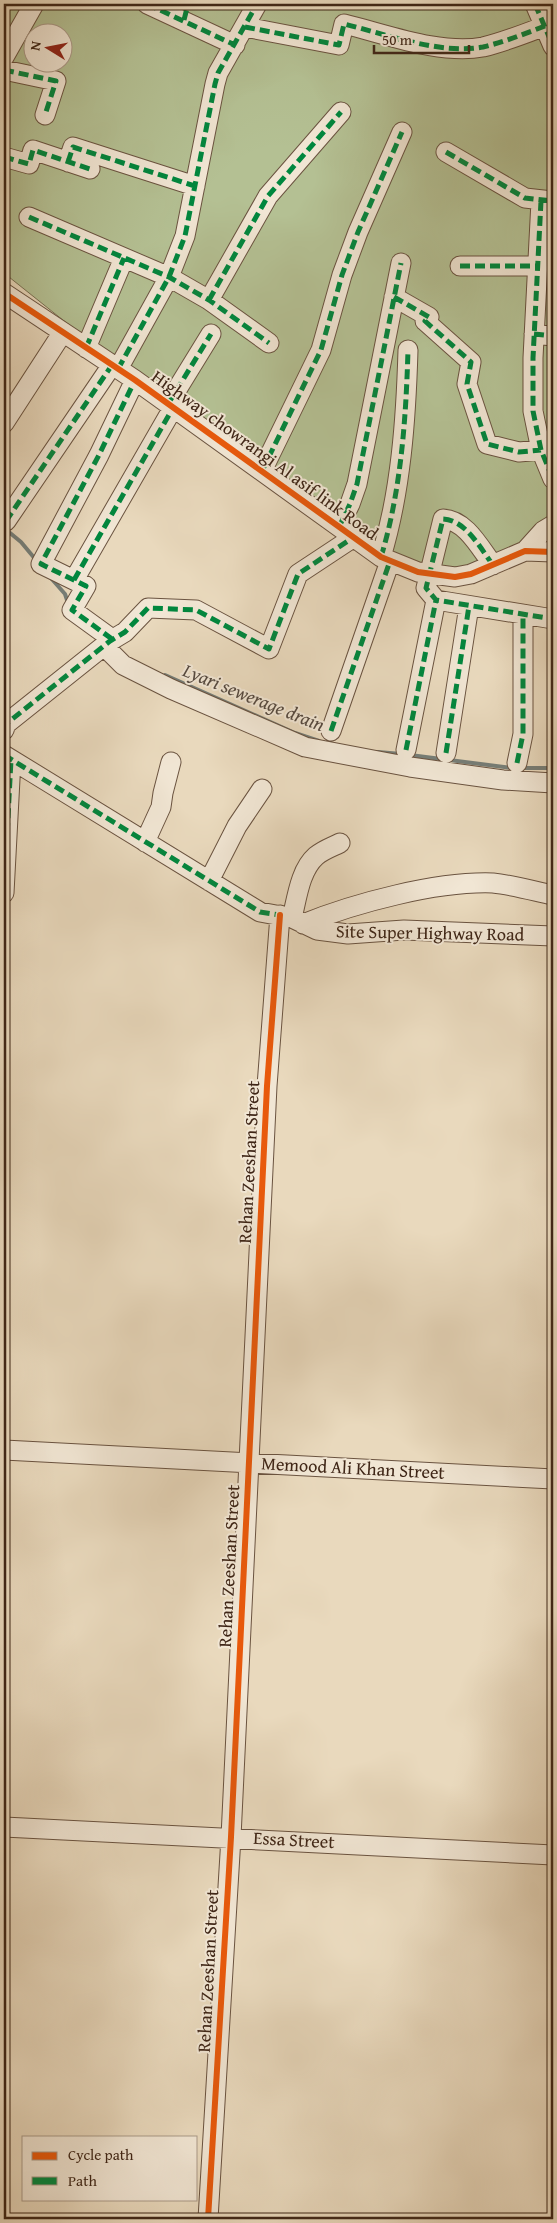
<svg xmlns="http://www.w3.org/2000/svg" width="557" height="2223" viewBox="0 0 557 2223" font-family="'Gentium Book Plus',serif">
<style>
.green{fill:#b4c093;stroke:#7a7355;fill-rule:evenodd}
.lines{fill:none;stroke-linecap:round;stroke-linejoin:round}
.stream{stroke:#767e78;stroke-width:4}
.minor-casing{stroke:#6a5340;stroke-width:21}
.minor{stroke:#f1e6d4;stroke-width:19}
.quiet{stroke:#00873e;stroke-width:5;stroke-dasharray:10 5;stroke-linecap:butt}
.cycleway-casing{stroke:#f1e6d4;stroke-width:9}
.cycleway{stroke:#e8590c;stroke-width:6}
.labels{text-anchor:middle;stroke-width:4;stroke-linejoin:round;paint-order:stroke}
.street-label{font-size:18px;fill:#3f2617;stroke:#f1e6d4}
.water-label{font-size:19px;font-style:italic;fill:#564a40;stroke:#f1e6d4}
</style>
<rect width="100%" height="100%" fill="#e9d9bd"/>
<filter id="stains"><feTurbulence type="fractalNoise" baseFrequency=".004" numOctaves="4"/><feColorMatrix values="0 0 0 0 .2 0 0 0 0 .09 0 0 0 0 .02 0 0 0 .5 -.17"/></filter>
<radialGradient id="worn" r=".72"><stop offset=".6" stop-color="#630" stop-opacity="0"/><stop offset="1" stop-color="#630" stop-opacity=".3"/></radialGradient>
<path class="green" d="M 4,4 L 553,4 L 553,528 L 493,565 L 426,588 L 168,404 L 4,273 ZM 32,32 L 62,32 L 62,62 L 32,62 Z"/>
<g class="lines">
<path class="stream" d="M 4,528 L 21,542 L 36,560
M 50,577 L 65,594 L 68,603
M 165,675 L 295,733 L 319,741
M 378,752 L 401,754
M 410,755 L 512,768
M 522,768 L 553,768"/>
<g class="minor-casing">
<path id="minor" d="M 147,4 L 235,45
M 535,4 L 553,46
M 245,27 L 339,45 L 344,24 C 386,34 440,55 483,47 C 504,42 524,34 545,26
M 4,57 L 34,4
M 4,70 L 56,81 L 45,115
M 446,152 L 525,198 L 552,201
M 4,157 L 29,164 L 33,150 L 90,169
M 68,162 L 73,147 L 195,186
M 541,201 L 533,358 L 533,411 L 541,450 L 553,479
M 29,217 L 169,277 L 209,300 L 269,343
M 460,266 L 537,266
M 4,293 L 135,380 L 381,557 L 418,572 L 455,577 L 471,574 L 525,551 L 553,552
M 394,297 L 429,317 L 425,321 L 471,362 L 467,384 L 487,444 L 519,452 L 541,450
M 209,300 L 268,196 L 341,112
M 534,334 L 553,336
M 86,348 L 124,258
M 118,369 L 169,277 L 185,236 L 215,84 L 218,73 L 257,4
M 168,404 L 211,334
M 4,423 L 63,332
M 262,471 L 321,350 L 342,275 L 358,232 L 402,132
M 6,521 L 112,365
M 339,527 L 350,504 L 357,484 L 401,263
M 525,551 L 543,531 L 553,525
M 381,557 C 401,491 406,419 408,350
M 493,565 C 480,548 466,520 443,519 L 426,588 L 436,600 L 553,619
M 74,580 L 173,408
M 112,639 L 72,610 L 86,586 L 41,564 L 99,455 L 135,380
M 104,646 L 123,665 L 171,689 L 305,747 L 410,767 L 503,780 L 553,783
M 4,730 L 6,724 L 110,641 L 125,632 L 148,608 L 196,610 L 269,649 L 298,574 L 354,537
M 331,731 L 390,561
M 406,750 L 436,600
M 446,753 L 469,606
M 4,755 L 260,912 L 292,918 L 317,930 L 348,934 L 404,930 L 553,936
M 517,763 L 523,734 L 523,614
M 145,842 L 161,807 L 163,793 L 171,762
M 209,881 L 237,826 L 262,789
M 4,893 L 11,760
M 292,918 C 297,898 300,870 316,856 C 323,850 332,847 340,843
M 303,924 C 355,903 437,881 493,883 C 513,885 534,891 553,895
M 4,1450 L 553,1479
M 4,1827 L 553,1855
M 208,2219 L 231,1837 L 267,1086 L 280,915"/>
</g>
<use href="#minor" class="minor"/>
<path class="quiet" d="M 147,4 L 235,45
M 535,4 L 553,46
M 184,20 L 188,4
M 245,27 L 339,45 L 344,24 C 386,34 440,55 483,47 C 504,42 524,34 545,26
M 4,70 L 56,81 L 45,115
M 446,152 L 525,198 L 553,201
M 4,157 L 29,164 L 33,150 L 90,169
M 68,162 L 73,147 L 195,186
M 541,201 L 533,358 L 533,411 L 541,450 L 553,479
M 29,217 L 169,277 L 209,300 L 269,343
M 460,266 L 537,266
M 394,297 L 429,317 L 425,321 L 471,362 L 467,384 L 487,444 L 519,452 L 541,450
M 209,300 L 268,196 L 341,112
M 534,334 L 553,336
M 86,348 L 124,258
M 118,369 L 169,277 L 185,236 L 215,84 L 218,73 L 257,4
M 168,404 L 211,334
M 262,471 L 321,350 L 342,275 L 358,232 L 402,132
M 6,521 L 112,365
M 339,527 L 350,504 L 357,484 L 401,263
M 381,557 C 401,491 406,419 408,350
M 493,565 C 480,548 466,520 443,519 L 426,588 L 436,600 L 553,619
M 74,580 L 173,408
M 112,639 L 72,610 L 86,586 L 41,564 L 99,455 L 135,380
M 4,730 L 6,724 L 110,641 L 125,632 L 148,608 L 196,610 L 269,649 L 298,574 L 354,537
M 331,731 L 390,561
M 406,750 L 436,600
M 446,753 L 469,606
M 4,755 L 260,912 L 280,915
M 517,763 L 523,734 L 523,614
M 4,893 L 11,760"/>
<g class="cycleway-casing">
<path id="cycleway" d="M 4,293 L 135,380 L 381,557 L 418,572 L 455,577 L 471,574 L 525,551 L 553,552
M 208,2219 L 231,1837 L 267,1086 L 280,915"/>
</g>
<use href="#cycleway" class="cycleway"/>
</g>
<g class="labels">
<g class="street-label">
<text transform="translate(265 455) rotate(36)" y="6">Highway chowrangi Al asif link Road</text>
<text transform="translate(430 933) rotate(1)" y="6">Site Super Highway Road</text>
<text transform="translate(249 1162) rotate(-87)" y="6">Rehan Zeeshan Street</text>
<text transform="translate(353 1468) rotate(3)" y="6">Memood Ali Khan Street</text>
<text transform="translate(229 1566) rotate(-87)" y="6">Rehan Zeeshan Street</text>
<text transform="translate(294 1840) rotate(3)" y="6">Essa Street</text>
<text transform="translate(208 1971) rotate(-87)" y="6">Rehan Zeeshan Street</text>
</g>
<g class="water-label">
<text transform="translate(254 697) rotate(22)" y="7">Lyari sewerage drain</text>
</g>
</g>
<rect width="557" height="2223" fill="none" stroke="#e9d9bd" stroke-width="20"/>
<rect x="5" y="5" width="547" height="2213" fill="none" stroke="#3f2617" stroke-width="2.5"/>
<rect x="10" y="10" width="537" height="2203" fill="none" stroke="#3f2617"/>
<rect x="22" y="2136" width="175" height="65" fill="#f1e6d4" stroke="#aa9988"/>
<rect x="32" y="2152" width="25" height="8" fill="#e8590c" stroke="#aa9988"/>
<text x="68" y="2160" font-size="15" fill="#3f2617">Cycle path</text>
<rect x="32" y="2177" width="25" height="8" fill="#00873e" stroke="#aa9988"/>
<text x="68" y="2186" font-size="15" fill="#3f2617">Path</text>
<g transform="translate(48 48) rotate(280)"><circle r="24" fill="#f1e6d4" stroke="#aa9988"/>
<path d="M0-4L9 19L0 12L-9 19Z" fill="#8f2418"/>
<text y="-8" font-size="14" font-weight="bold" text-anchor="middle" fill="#3f2617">N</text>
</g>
<path d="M374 45v8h95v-8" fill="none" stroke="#3f2617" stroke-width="2.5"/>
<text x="382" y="45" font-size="15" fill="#3f2617" stroke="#f1e6d4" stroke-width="4" paint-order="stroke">50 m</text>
<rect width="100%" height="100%" filter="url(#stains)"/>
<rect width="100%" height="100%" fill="url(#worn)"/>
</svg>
